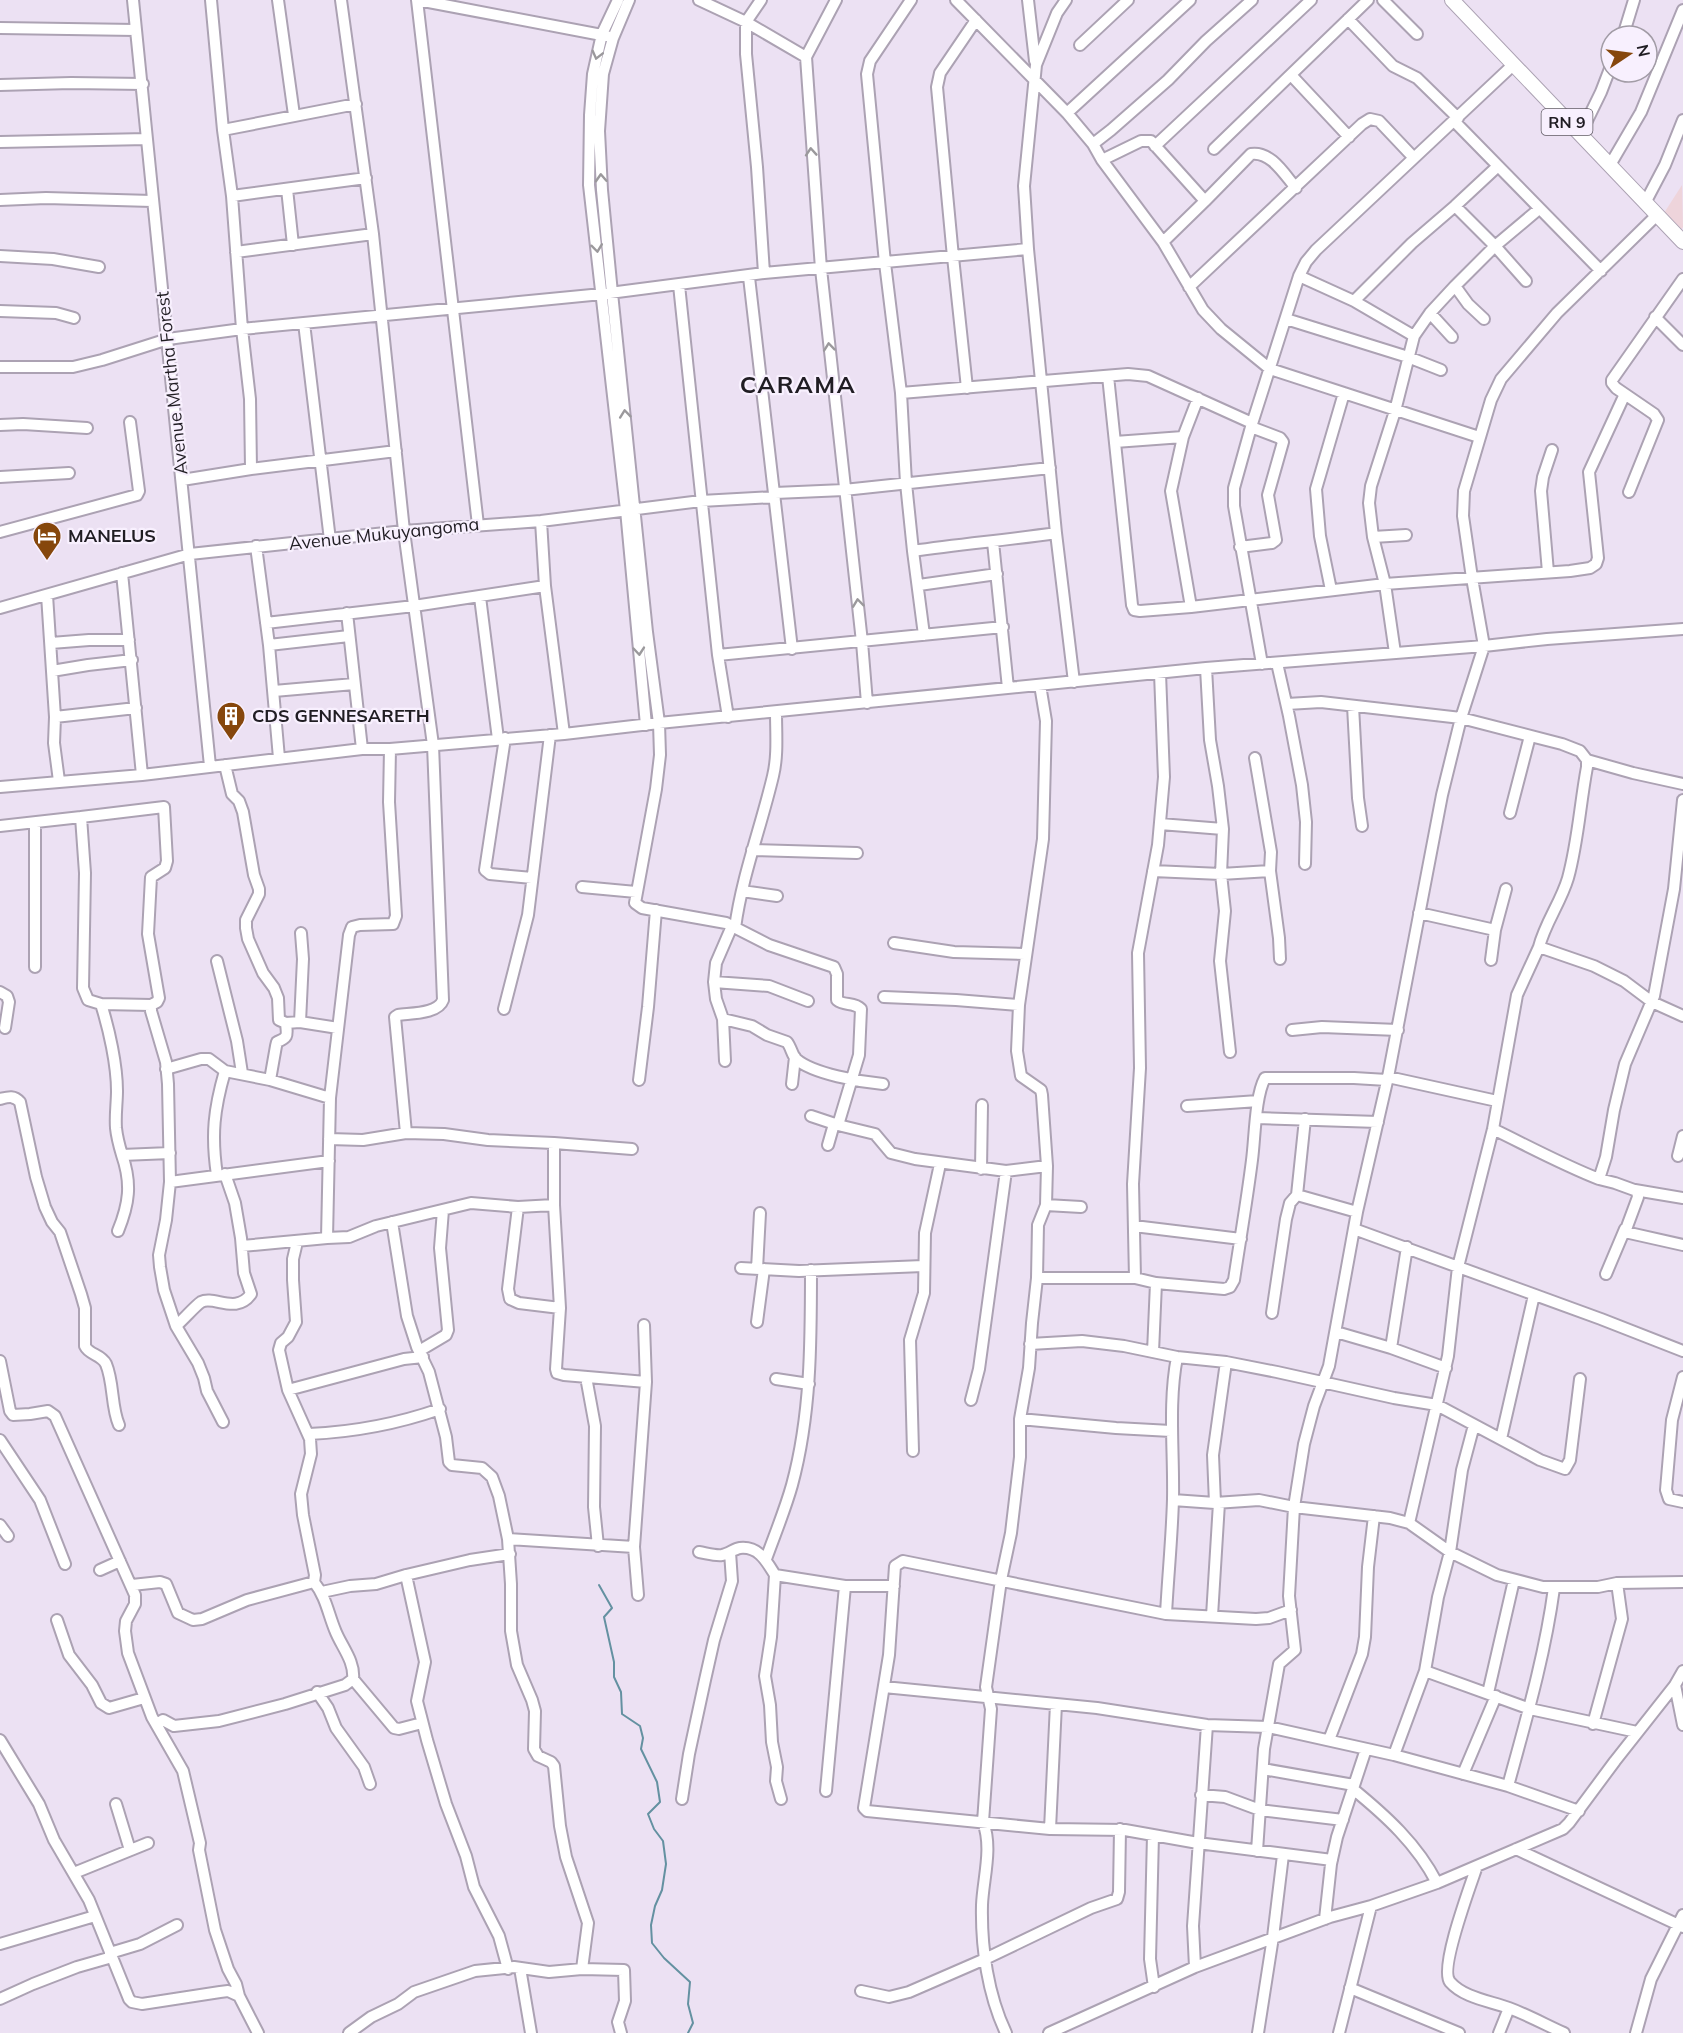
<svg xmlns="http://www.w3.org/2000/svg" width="1683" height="2033" viewBox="0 0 1683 2033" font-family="Mulish,sans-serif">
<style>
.medical{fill:#eed4db}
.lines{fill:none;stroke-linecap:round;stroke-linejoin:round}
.stream{stroke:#6491a1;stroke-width:2}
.minor-casing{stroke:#aca2b3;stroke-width:14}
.major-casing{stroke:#aca2b3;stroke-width:16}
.minor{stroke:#fff;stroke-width:10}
.major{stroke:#fff;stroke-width:14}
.oneway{stroke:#9b999c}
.labels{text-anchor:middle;stroke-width:4.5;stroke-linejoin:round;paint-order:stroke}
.shield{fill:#f8f0fe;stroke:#615c65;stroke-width:1.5}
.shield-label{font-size:16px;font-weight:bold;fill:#201d23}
.street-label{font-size:18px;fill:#201d23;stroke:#f8f0fe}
.poi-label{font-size:18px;font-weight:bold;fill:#201d23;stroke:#f8f0fe;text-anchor:start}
.district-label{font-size:24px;font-weight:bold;letter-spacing:1.5px;fill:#201d23;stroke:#f8f0fe}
</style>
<rect width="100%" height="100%" fill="#ece1f3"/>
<path class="medical" d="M 1682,185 L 1683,227 L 1681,230 L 1664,213 Z"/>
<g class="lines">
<path class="stream" d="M 599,1585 L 612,1608 L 604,1617 L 614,1662 L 614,1677 L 621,1692 L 622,1714 L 640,1726 L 643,1738 L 641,1749 L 657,1782 L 660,1802 L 648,1814 L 654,1829 L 663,1841 L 666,1864 L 662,1890 L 655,1906 L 651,1925 L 652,1943 L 664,1958 L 690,1982 L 688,2004 L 693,2023 L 688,2033"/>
<g class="minor-casing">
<path id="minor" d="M 133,0 L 210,766
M 211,0 L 223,130 L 232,196 L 242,329 L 250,399 L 251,469
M 278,0 L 294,115
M 341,0 L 373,234 L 404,531 L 433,745 L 443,1000 C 438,1014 411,1013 398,1015 L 395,1017 L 406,1133
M 417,0 L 478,525
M 418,0 L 607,36
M 618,0 L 602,34 L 593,74 L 590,115 L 589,185 L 626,510 L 646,725
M 629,0 L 613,38 L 603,74 L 599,131 L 602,190 L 612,293 L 647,632 L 659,723 L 660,755 L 656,789 L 635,903 L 642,908 L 726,923 L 769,945 L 834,967 L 837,974 L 837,1000 C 844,1006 854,1002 861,1009 L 859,1055 L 838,1125 L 875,1134 L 891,1153 L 915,1159 L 1006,1171 L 1047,1166
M 699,0 L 746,22 L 806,57
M 761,0 L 746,22 L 746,54 L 757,167 L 764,273
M 836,0 L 806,57 L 821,269 L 862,642 L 867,703
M 911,0 L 870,61 L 867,74 L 885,263 L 901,393 L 906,483 L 913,551 L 924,635
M 956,0 L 1067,113 L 1093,144 L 1102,160 L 1163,242 L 1203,310 L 1221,329 L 1270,369 L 1479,437
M 1028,0 L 1035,61
M 1066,0 L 1057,13 L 1036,65 L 1024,186 L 1028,249 L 1056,533 L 1074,682
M 1383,0 L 1417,34
M 1348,19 L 1393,66 L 1417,78 L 1458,118
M 0,28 L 136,30
M 1623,36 L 1634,0
M 1080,45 L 1128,0
M 1291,75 L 1349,137
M 0,85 L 71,83 L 143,84
M 1067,113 L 1190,0
M 1454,121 L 1601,271
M 223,130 L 356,104
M 1580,135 L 1601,92 L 1611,66
M 0,142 L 147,139
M 1093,144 L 1111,130 L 1168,80 L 1206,41 L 1252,0
M 1155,146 L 1311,0
M 1214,149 L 1368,0
M 1102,160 L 1141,141 L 1151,141 L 1205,201
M 1610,165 L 1641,112 L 1683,10
M 287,189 L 293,245
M 232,196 L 366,178
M 0,200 L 46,198 L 152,201
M 1645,203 L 1665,165 L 1683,120
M 1455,206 L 1495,246 L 1526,281
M 1163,242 L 1205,201 L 1251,154 C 1271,151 1284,174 1296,188
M 236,252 L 373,234
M 0,256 L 53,259 L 99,267
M 1299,276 L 1354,301 L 1414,336
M 749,277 L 792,649
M 679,285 L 718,655 L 728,717
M 1455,286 L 1468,304 L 1484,319
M 1189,287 L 1362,124 L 1370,119 L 1379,121 L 1414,158
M 1354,301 L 1412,243 L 1455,206 L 1498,166
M 0,311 L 56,313 L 74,318
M 1430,313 L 1452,337
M 1655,317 L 1683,345
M 1286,319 L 1408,357 L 1441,370
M 304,323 L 330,540
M 0,367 L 73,367 L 102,360 L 168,339 L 242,329 L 602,294 L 764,273 L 1028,249
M 1108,376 L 1132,605 L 1134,610 L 1140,611 L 1191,607 L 1385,584 L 1570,571 L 1590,568 L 1596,564 L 1598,558 L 1589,472 L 1625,394
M 967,388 L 953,257 L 937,87 L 940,73 L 976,20
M 901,393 L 1128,374 L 1148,376 L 1252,423
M 0,425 L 23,424 L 87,428
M 1115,442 L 1183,437
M 0,477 L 69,473
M 182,480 L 251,469 L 396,451
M 1629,492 L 1658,420 L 1654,414 L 1616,388 L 1612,383 L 1612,380 L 1683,279
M 775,493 L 844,490 L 1050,468
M 541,521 L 545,586 L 564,734
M 0,532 L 137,495 L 139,491 L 130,422
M 1373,537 L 1406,535
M 993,542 L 1008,688
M 256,546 L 269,645 L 279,758
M 1240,547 L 1272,543 L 1276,540 L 1268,495 L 1283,442 L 1280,438 L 1251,427
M 913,551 C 961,544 1008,540 1056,533
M 1548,572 L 1541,491 L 1543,477 L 1552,450
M 122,573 L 142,775
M 919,585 L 997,574
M 1331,590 L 1320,536 L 1316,489 L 1344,393
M 47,595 L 55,717 L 54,743 L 59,781
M 480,597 L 498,739
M 1191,607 L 1171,491 L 1183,437 L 1198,398
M 0,608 L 190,554 L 404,531 L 541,521 L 701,501 L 775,497
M 347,613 L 362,749
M 266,623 L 414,606 L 545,586
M 51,643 L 89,640 L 129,640
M 269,645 L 349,636
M 1395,653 L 1385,584 L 1373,537 L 1369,503 L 1371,486 L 1395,411 L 1414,336 L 1430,313 L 1455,286 L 1495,246 L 1539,209
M 718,655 L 1003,627
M 1277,663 L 1289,716 L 1302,785 L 1306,822 L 1305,864
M 1262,664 L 1234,506 L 1234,488 L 1251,427 L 1299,276 L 1306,262 L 1316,250 L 1513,65
M 1206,668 L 1210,740 L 1218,786 L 1223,829 L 1221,874 L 1225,911 L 1220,961 L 1230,1052
M 52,671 L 88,665 L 132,660
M 274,691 L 354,684
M 1287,704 L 1321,702 L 1461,718 L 1562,744 L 1580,751 L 1587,760 L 1587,767 C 1580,804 1578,842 1568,878 C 1561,902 1545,923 1539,947 L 1594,966 L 1624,981 L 1652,1002 L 1683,1016
M 1353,706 L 1358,798 L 1362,826
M 55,717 L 136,708
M 505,738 L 485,870 L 490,874 L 532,878
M 390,749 L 389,802 L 396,916 L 393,924 L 360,925 L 352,927 L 349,935 L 330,1098 L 327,1238 L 349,1237 L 376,1226 L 471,1203 L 518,1207 L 554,1205
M 1255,758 L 1271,852 L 1270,871 L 1279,938 L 1280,959
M 1587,760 L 1633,773 L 1683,784
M 225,765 L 232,794 L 239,801 L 243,812 L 254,875 L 259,889 L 259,894 L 246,920 L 246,928 L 248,939 L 263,973 L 274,988 L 278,998 L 279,1020 L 286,1023 L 300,1022 L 338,1028
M 0,787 L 142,775 L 362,749 L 390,749 L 564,734 L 659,723 L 1206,668 L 1484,646 L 1547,639 L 1683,629
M 1683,800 L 1674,889 L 1654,996 L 1625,1064 L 1614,1110 L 1606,1157 L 1599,1179 L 1615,1183 L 1637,1191 L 1638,1197 L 1625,1232 L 1683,1245
M 1510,813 L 1530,736
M 35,823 L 35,967
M 1160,824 L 1223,829
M 0,826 L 81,817
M 752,850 L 857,853
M 1153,871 L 1221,874 L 1270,871
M 582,887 L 636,892
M 742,891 L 777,896
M 1419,913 L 1495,930
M 735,928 C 742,876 761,827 773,776 C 778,755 776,734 776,712
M 894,943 L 954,952 L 1025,954
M 1491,960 L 1495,930 L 1506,889
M 217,961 L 237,1041 L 242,1073
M 714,982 L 769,986 L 808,1001
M 0,992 L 7,996 L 9,1002 L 5,1028
M 884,997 L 956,1000 L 1019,1005
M 101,1004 L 151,1005
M 504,1009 L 528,915 L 550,735
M 723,1019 L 752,1026 L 767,1035 L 787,1042 C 791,1047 792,1055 796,1059 C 813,1074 861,1082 883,1084
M 300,1022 L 303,959 L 301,933
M 1292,1030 L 1322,1027 L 1398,1030
M 725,1061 L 723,1019 L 716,999 L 714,982 L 716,963 L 732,926
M 166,1069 L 201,1059 L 209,1059 L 225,1071 L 270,1080 L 330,1098
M 1388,1077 L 1497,1101
M 270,1080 L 276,1046 L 277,1042 C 289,1037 287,1035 286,1023
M 639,1080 L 648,1007 L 656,910
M 792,1084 L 795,1057
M 0,1099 C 8,1097 14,1095 20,1102 L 36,1177 L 45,1207 L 52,1222 L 60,1232 L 81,1294 L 85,1308 L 85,1346 C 89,1355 101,1354 106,1364 C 114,1383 111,1407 119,1425
M 1187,1106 L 1258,1101
M 811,1116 L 838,1125
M 1257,1118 L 1378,1122
M 1493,1129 C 1528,1146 1563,1165 1599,1179
M 329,1139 L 363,1140 L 406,1133 L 444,1134 L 488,1140 L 554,1143 L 554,1205 L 560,1308 L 556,1369 L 557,1373 L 564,1375 L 646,1382
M 554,1143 L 632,1149
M 828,1145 L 834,1124
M 122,1155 L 170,1153
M 1678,1156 L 1683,1136
M 981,1169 L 982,1105
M 217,1175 C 211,1135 214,1109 225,1071
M 170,1182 L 329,1161
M 1635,1190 L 1683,1198
M 1297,1195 L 1357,1212
M 1046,1205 L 1081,1207
M 518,1207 L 508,1289 L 510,1299 L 519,1303 L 560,1308
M 392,1222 L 407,1316 L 417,1347 L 429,1372 L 446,1437 L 449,1462 L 452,1465 L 482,1468 L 492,1477 L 499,1496 L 508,1539 L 511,1584 L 511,1631 L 517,1665 L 532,1700 L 535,1711 L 534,1749 L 538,1756 L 551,1762 L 554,1766 L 560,1826 L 566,1857 L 588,1923 L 582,1969
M 1134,1226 L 1241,1239
M 1354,1229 L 1601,1319 L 1683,1351
M 118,1231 C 129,1204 132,1184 122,1155 C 119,1145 117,1138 116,1128 C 115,1115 117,1103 117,1091 C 117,1065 109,1029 101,1004 L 88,1000 L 83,988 L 85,873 L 81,817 L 164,807 L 167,861 L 165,868 L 151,877 L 148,934 L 159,998 L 157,1002 L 151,1005 L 151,1011 L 166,1062 L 168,1084 L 170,1182 L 166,1220 L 159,1255 L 160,1267 L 164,1290 L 176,1326
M 242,1246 L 327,1238
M 741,1268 L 799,1271 L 923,1266
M 757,1269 L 760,1213
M 1606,1274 L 1625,1229
M 1037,1278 L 1135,1278 L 1156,1283 L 1224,1289 L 1230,1287 L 1234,1280 C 1240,1240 1247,1200 1252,1160 C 1255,1138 1255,1096 1265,1078 L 1354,1078 L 1387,1080
M 1135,1278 L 1133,1184 L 1140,1068 L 1138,953 L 1158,845 L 1164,777 L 1160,673
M 1272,1313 L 1286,1219 L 1290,1203 L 1297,1195 L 1305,1119
M 757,1322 L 764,1269
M 1336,1332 L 1391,1348 L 1446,1368
M 1030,1344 L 1082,1341 L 1124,1346 L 1177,1357 L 1226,1362 L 1277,1372 L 1394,1398 L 1437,1405 L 1540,1460 L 1565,1469 L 1570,1460 L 1580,1379
M 1391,1348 L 1407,1247
M 419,1351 L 446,1335 L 448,1330 L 440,1248 L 443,1210
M 1153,1352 L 1156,1283
M 0,1361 L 10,1411 L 13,1415 L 30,1414 L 48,1411 L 55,1416 L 135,1595 L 135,1604 L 126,1621 L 125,1631 L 128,1653 L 152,1717 L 183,1771 L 200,1843 L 199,1850 L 215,1930 L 228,1969 L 236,1984 L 239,1996 L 258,2033
M 586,1377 L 595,1426 L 594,1507 L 598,1546
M 1683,1377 L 1672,1420 L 1666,1490 L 1669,1499 L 1683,1502
M 776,1379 L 809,1384
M 288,1390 L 279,1350 L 281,1343 L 288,1337 L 296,1322 L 293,1280 L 293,1259 L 297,1242
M 971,1400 L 979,1369 L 1006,1171
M 1020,1419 L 1116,1428 L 1171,1431
M 223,1422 L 207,1391 L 204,1378 L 198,1363 L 176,1326 C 183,1320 195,1306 201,1302 C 214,1295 236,1315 251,1294 L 244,1273 L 241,1238 L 235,1203 L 225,1174
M 309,1434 C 354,1432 397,1424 440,1409
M 1501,1439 L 1534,1295
M 0,1440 L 40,1500 L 65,1564
M 913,1451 L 910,1340 L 924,1293 L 925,1233 L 940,1164
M 1173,1500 L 1215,1503 L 1259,1500 L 1294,1507 L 1390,1518 L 1409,1523 L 1450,1552 L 1497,1575 L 1543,1587 L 1598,1587 L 1617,1583 L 1683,1582
M 1215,1503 L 1213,1455 L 1226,1362
M 1409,1523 L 1448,1356 L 1458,1267 L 1493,1129 L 1517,995 L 1539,947
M 0,1525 L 8,1536
M 508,1539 L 634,1547
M 699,1552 C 706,1553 715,1556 722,1555 C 728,1554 734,1549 740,1548 C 759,1546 767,1562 775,1575 L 845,1586 L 894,1586
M 766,1559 C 775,1534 785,1510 792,1485 C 811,1415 811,1342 811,1270
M 100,1570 L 120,1561
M 406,1575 L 425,1662 L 417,1701 L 427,1740 L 446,1804 L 466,1856 L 474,1887 L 499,1936 L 508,1969
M 775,1575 L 771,1637 L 765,1676 L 770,1705 L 772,1742 L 777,1767 L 776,1781 L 781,1799
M 132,1585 L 160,1582 L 166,1584 L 178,1613 L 193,1620 L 202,1619 L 247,1600 L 314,1582 L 315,1575 L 303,1515 L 301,1494 L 311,1454 L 310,1439 L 288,1390 L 404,1359 L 423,1357
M 322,1592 L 350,1586 L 376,1584 L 406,1575 L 470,1560 L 510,1554
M 638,1595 L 634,1547 L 646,1382 L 644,1325
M 1291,1610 L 1269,1618 L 1256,1619 L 1166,1614 L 903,1561 L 895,1566 L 889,1655 L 864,1808 L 867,1811 L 1050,1829 L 1125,1830 L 1198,1843 L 1332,1860
M 1166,1614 C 1168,1576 1172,1537 1173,1499 C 1174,1451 1168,1404 1177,1357
M 1212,1616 L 1219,1503
M 57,1620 L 69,1655 L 92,1685 L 101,1703 L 109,1708 L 144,1698
M 1425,1671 L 1530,1709 L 1637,1732
M 1683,1671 L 1675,1685 L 1683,1725
M 353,1679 L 394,1728 L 399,1729 L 422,1723
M 884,1687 L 1097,1708 L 1207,1725 L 1268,1727 L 1394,1755 L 1508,1786 L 1579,1811
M 317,1692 L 328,1708 L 336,1728 L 364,1767 L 370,1784
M 1488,1693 L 1514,1580
M 157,1724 L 163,1720 L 174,1726 L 219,1721 L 285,1704 L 345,1685 L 353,1679 C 355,1661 341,1646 335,1630 C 328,1613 326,1597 314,1582
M 1593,1724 L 1622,1619 L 1617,1583
M 0,1740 L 39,1804 L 54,1840 L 89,1900 L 129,1999 L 132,2002 L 142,2004 L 220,1992 L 228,1991 L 239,1996
M 1329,1740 L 1362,1654 L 1365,1637 L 1368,1567 L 1374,1516
M 1394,1755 L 1425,1671 L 1438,1597 L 1450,1552 L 1462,1470 L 1474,1425
M 1263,1769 L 1354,1785
M 1463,1774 L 1496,1696
M 1508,1786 C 1526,1720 1545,1655 1554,1588
M 1353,1789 C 1386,1816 1417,1844 1437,1883
M 826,1791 L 845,1586
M 1201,1795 L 1225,1797 L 1260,1810 L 1343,1820
M 682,1799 L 689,1754 L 705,1680 L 714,1640 L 732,1581 L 730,1552
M 116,1804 L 130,1850
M 1050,1829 L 1056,1704
M 1153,1835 L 1150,1959 L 1154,1987
M 1516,1849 L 1683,1927
M 1257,1851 L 1264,1749 L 1279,1664 L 1295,1650 L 1289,1596 L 1294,1507 L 1304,1444 L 1314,1406 L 1329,1366 L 1357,1212 L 1388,1077 L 1442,795 L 1461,718 L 1484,646 L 1472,578 L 1463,516 L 1464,491 L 1491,400 L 1501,379 L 1557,313 L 1657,215
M 1477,1866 C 1471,1884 1439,1969 1450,1982 C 1464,1998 1490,2001 1509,2008 C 1528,2015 1546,2025 1564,2033
M 74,1873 L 148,1843
M 1325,1919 L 1331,1864 L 1337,1837 L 1366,1749
M 0,1944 L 95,1916
M 110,1953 L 140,1944 L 177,1925
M 1195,1967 L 1193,1926 L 1207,1725
M 520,1968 L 531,2033
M 1350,1988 L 1459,2033
M 861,1991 L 889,1997 L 909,1992 L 985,1959 L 1091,1908 L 1117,1899 L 1119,1892 L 1120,1829
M 0,1999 L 33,1984 L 77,1967 L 112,1957
M 349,2033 L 371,2017 L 398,2004 L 414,1992 L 475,1971 L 514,1967 L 549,1972 L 582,1969 L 624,1970 L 625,2001 L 618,2022 L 621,2033
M 1006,2033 C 988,1995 981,1948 982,1905 C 983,1879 993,1848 983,1822 L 991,1709 L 986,1687 L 1001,1580 L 1011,1533 L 1020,1457 L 1020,1419 L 1029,1368 L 1032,1323 L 1037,1278 L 1038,1225 L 1046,1205 L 1047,1166 L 1042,1095 L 1041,1090 L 1021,1076 L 1017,1051 L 1019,1005 L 1043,839 L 1046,721 L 1040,685
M 1049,2033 L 1195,1967 L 1330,1917 L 1371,1906 L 1437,1883 L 1563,1829 L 1569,1823 L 1615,1761 L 1675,1685
M 1258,2033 L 1273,1937 L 1283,1855
M 1339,2033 L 1371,1906
M 1499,2033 L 1509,2008
M 1636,2033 L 1651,1979 L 1683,1915"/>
</g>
<g class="major-casing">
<path id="major" d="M 1452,0 L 1683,242"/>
</g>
<use href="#minor" class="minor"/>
<use href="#major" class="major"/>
</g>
<defs><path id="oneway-chevron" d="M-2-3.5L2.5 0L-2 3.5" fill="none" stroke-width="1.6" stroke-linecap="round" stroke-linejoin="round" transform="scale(1.5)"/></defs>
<g class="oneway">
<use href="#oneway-chevron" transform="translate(597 55) rotate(104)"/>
<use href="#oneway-chevron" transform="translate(811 152) rotate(-94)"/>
<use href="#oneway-chevron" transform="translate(601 178) rotate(-93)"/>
<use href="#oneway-chevron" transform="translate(597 248) rotate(83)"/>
<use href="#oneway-chevron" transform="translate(829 347) rotate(-96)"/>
<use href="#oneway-chevron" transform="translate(625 414) rotate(-96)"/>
<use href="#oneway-chevron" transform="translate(858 603) rotate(-97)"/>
<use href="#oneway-chevron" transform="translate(639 651) rotate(85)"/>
</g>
<defs>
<g id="hotel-pin" transform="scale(1.5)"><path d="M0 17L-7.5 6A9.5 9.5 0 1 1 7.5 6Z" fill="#86470c" stroke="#f8f0fe"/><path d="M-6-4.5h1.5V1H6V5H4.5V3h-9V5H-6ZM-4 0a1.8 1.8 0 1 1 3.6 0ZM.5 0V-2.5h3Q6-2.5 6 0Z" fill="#fff"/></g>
<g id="building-pin" transform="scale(1.5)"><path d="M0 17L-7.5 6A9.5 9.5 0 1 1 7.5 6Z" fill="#86470c" stroke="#f8f0fe"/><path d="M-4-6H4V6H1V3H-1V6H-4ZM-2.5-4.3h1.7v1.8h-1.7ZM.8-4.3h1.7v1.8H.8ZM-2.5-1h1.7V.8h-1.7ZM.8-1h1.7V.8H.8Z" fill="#fff"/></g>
</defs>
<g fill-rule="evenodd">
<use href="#hotel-pin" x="47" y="536"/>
<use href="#building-pin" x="231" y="716"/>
</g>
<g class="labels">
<rect class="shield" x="1541.5" y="109" width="51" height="26" rx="4.5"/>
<g class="shield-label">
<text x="1567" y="128">RN 9</text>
</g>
<g class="street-label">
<text transform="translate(172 383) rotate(-96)" y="6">Avenue Martha Forest</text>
<text transform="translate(384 534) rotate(-6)" y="6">Avenue Mukuyangoma</text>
</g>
<g class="poi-label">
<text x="68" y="542">MANELUS</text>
<text x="252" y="722">CDS GENNESARETH</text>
</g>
<g class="district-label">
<text x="798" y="393">CARAMA</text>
</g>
</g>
<g transform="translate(1629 54) rotate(77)"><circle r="28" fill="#f8f0fe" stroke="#a29ca6" stroke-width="1.5"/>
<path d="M0-4.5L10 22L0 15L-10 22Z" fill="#86470c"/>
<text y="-9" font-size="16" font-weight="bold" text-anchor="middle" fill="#201d23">N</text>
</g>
</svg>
